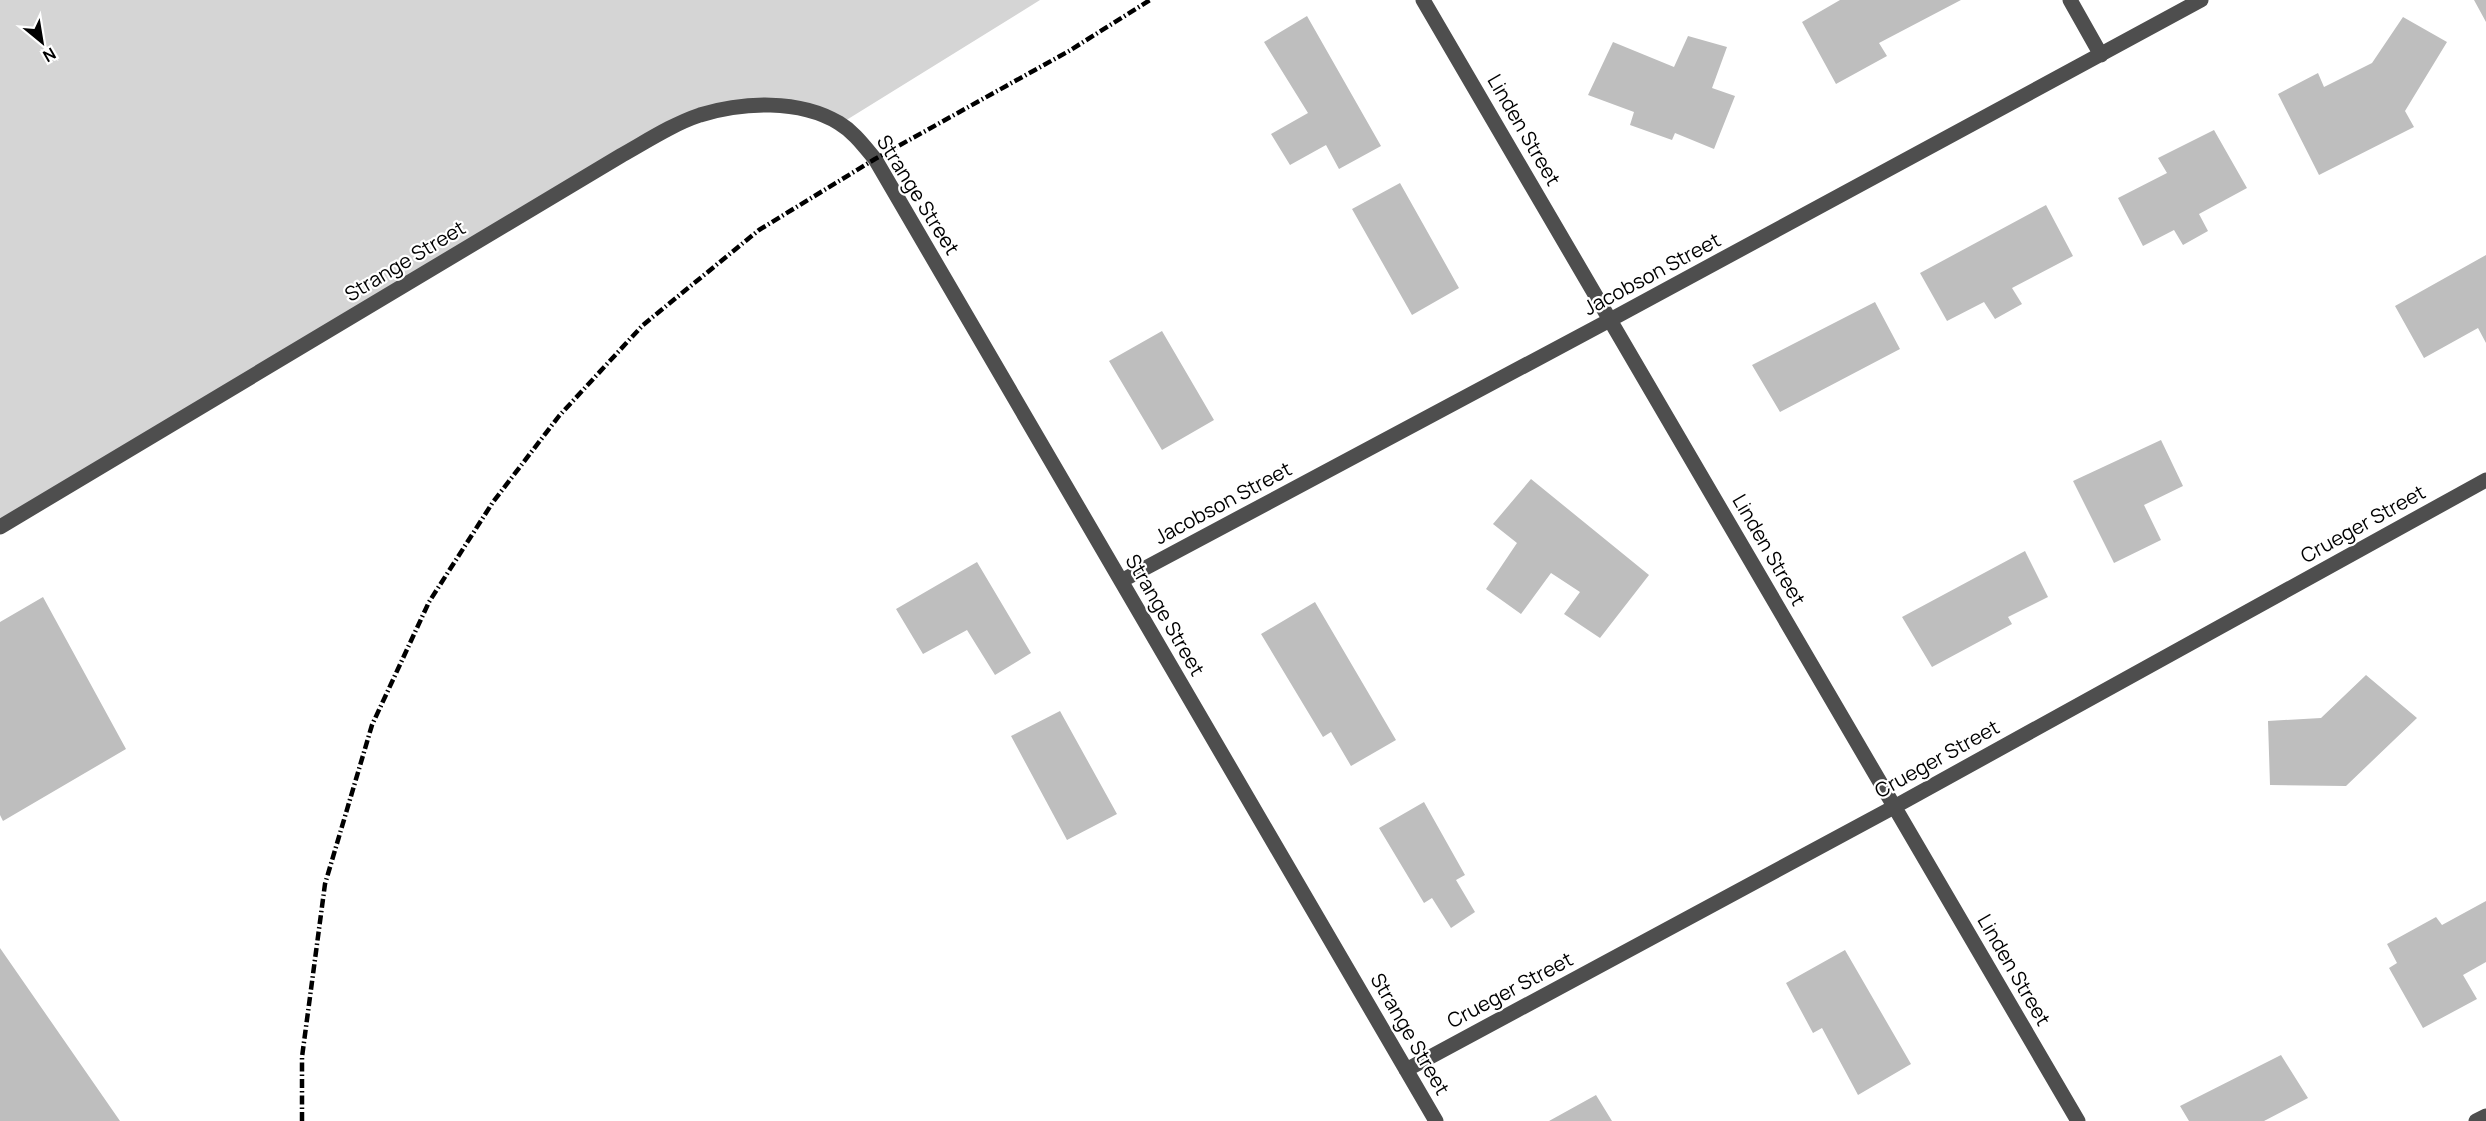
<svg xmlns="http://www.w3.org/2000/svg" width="2486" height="1121" viewBox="0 0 2486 1121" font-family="Manrope,sans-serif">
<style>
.green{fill:#d5d5d5}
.building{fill:#bebebe}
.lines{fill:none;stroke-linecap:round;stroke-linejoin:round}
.minor{stroke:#4e4e4e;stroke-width:15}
.rail{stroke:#000;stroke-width:4.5;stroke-dasharray:9 3 1.5 3;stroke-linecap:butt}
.labels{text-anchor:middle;stroke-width:4.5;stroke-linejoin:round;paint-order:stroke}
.street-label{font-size:20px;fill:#000;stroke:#fff}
</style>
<rect width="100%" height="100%" fill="#fff"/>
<path class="green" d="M 0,0 L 1040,0 L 840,124 L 792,108 L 699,116 L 0,527 Z"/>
<path class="building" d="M 1840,0 L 1961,0 L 1879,43 L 1887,56 L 1836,84 L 1802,22 Z
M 2474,0 L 2486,0 L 2486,22 Z
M 1307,16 L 1381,146 L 1339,169 L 1326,145 L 1290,165 L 1271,134 L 1308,113 L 1264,42 Z
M 2403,17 L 2447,42 L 2405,111 L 2414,127 L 2319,175 L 2278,94 L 2318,73 L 2324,87 L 2372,63 Z
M 1688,36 L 1727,47 L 1712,88 L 1735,96 L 1714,149 L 1675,133 L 1672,140 L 1630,125 L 1634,112 L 1588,95 L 1613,42 L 1674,67 Z
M 2214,130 L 2247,188 L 2199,214 L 2208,231 L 2183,245 L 2174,230 L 2143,246 L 2118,198 L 2167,173 L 2158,158 Z
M 1400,183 L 1459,288 L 1412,315 L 1352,209 Z
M 2046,205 L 2073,256 L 2012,288 L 2022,304 L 1995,319 L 1984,302 L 1947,321 L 1920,273 Z
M 2486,255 L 2486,343 L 2478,328 L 2424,358 L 2395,306 Z
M 1875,302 L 1900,349 L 1780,412 L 1752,365 Z
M 1162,331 L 1214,420 L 1162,450 L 1109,361 Z
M 2161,440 L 2183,486 L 2144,505 L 2161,540 L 2114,563 L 2073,481 Z
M 1531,479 L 1649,575 L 1600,638 L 1564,614 L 1580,592 L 1551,573 L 1521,614 L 1486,589 L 1517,543 L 1493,524 Z
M 2025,551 L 2048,597 L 2008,617 L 2012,624 L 1932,667 L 1902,617 Z
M 977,562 L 1031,653 L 995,675 L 967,630 L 923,654 L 896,609 Z
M 43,597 L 126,749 L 3,821 L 0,815 L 0,622 Z
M 1315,602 L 1396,740 L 1351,766 L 1331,732 L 1323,737 L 1261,634 Z
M 2366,675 L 2417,718 L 2346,786 L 2270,785 L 2268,721 L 2321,718 Z
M 1060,711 L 1117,814 L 1067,840 L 1011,736 Z
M 1424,802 L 1465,875 L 1456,880 L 1475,912 L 1451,928 L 1432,898 L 1424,903 L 1379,828 Z
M 2486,901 L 2486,962 L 2463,975 L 2477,999 L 2423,1028 L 2389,968 L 2397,963 L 2387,944 L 2436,917 L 2442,925 Z
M 0,948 L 120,1121 L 0,1121 Z
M 1845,950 L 1911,1064 L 1858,1095 L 1822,1028 L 1813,1033 L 1786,983 Z
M 2281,1055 L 2308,1098 L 2264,1121 L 2189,1121 L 2180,1106 Z
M 1596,1095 L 1612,1121 L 1549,1121 Z"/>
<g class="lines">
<path class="minor" d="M 1423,0 L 2078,1121
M 2070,0 L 2101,55
M 0,527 L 622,155 C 647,141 673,124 700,115 C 743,102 799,99 839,123 C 854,132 864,146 875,159 L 1436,1121
M 1121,581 L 1610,320 L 2201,0
M 1406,1070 L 1894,807 L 2486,480
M 2476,1121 L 2486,1116"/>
<path class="rail" d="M 302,1121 L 302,1057 L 325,884 L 372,725 L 429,602 L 493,502 L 559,416 L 643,325 L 759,230 L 875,159 L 1069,51 L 1150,0"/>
</g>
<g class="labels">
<g class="street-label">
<text transform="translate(1524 130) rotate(60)" y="7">Linden Street</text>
<text transform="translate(918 195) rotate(58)" y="7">Strange Street</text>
<text transform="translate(405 261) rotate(-31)" y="7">Strange Street</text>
<text transform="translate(1652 274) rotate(-28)" y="7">Jacobson Street</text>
<text transform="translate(1223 503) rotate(-28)" y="7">Jacobson Street</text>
<text transform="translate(2363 524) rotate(-29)" y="7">Crueger Street</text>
<text transform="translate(1769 550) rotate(60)" y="7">Linden Street</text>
<text transform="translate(1165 615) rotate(60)" y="7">Strange Street</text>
<text transform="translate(1937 759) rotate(-29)" y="7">Crueger Street</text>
<text transform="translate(2014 970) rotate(60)" y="7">Linden Street</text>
<text transform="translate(1510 990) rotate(-28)" y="7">Crueger Street</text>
<text transform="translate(1410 1034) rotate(60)" y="7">Strange Street</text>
</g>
</g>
<g transform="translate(42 42) rotate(150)" stroke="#ffffff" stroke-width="4.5" paint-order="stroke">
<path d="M0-4.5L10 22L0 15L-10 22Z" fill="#000000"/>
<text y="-9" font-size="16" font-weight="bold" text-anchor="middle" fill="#000000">N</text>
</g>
</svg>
